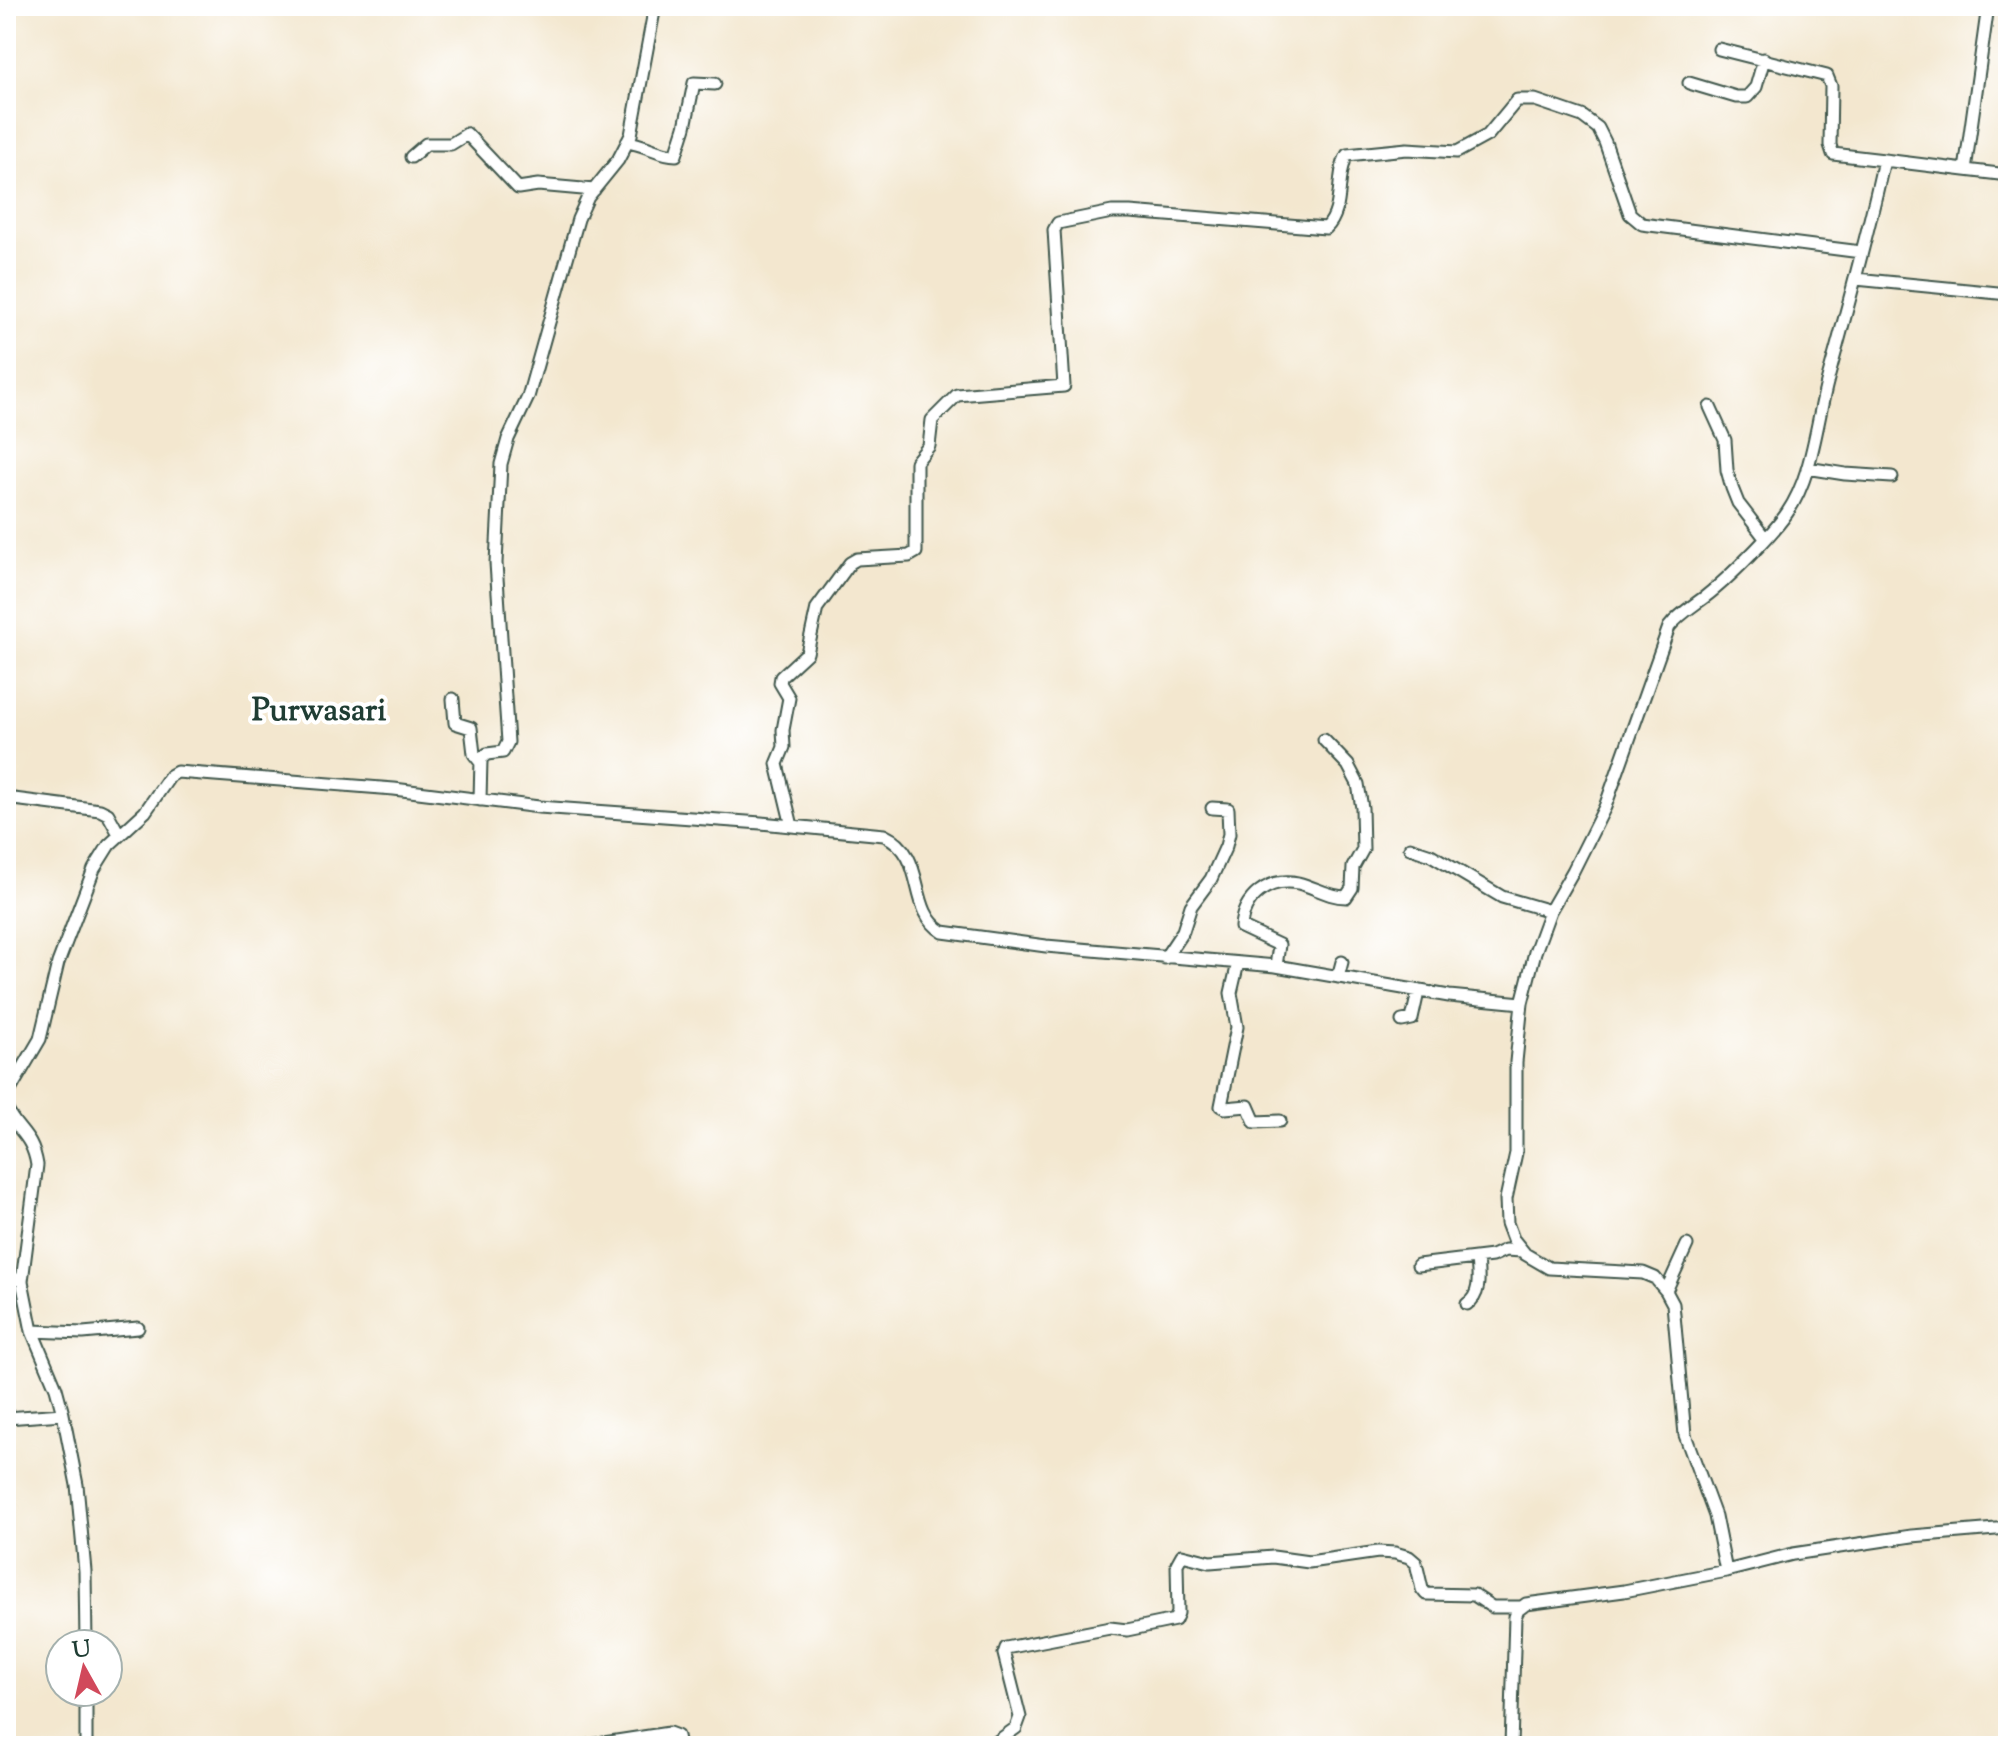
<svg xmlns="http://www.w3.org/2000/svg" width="2014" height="1752" viewBox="0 0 2014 1752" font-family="'Sorts Mill Goudy',serif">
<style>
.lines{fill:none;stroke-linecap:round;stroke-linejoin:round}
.street-casing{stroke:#3f564b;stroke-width:15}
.street{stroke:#fff;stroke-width:11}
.labels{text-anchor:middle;stroke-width:8;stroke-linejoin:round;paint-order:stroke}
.quarter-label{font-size:32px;font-weight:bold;fill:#1f3d34;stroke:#fff}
</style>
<rect width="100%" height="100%" fill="#fff"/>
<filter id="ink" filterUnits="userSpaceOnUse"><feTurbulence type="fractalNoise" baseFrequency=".0125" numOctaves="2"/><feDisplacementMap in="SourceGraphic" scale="16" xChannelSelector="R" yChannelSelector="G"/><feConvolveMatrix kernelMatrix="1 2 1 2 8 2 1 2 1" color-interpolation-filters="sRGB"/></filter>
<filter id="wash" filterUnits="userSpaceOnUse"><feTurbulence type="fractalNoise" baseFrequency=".006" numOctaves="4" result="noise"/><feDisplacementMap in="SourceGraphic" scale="32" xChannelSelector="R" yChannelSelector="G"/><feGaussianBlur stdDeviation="1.8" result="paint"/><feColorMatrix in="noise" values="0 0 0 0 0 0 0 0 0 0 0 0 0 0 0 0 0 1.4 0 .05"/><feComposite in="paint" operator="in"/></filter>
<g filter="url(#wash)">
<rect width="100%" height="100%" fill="#f3e7cf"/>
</g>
<g filter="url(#ink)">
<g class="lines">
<g class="street-casing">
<path id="street" d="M 1988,6 L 1965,170 L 2008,175
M 1719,49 L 1827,76 L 1831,86 L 1830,145 L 1833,154 L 1884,160
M 1689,83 L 1736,97 L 1747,97 L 1756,87 L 1764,59
M 627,142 C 645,144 659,155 676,155 L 685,127 L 694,83 L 715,84
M 411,157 L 426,144 L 451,144 L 467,134 L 518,188 L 538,185 L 594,190
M 1856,279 L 2008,294
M 1710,407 L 1725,440 L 1727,470 L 1732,488 L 1738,503 L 1765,538
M 1807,468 L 1845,474 L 1892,477
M 453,699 L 455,723 L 471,728 L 474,754 L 481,763
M 6,798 L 100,810 L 108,814 L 119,834
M 480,800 L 481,759 L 487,754 L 503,752 L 508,742 L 496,563 L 501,464 L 508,439 L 528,397 L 578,219 L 588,197 L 618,160 L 631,135 L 655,6
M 792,826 L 777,764 L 784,747 L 783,730 L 789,698 L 780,683 L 781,677 L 807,653 L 817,608 L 850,563 L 857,559 L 909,556 L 916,552 L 916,462 L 929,446 L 932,420 L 957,395 L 1064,386 L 1054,230 L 1058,223 L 1112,212 L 1130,212 L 1326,228 C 1345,210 1335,177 1347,155 L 1407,149 L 1457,152 L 1488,135 L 1517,100 L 1535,100 L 1582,116 L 1598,128 L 1605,142 L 1630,214 L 1642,224 L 1861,252
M 1410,848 L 1431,855 L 1502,897 L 1550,911
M 1165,958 L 1183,931 L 1191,906 L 1211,879 L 1226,846 L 1229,834 L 1228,809 L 1212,808
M 1238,963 L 1231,993 L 1237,1027 L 1221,1106 L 1225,1108 L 1248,1106 L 1255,1122 L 1280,1121
M 1276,966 L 1279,945 L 1241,927 C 1243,898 1268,877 1298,883 C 1315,887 1328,897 1346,897 L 1352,888 L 1353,867 L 1363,849 L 1362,808 L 1358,784 L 1348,765 L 1324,740
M 1338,977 L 1342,962
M 1402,1021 L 1412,1019 L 1418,992
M 6,1097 L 40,1039 L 58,963 L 94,869 L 109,845 L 145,812 L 170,776 L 177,772 L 394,789 L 539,807 L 761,823 L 884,835 C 929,856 906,909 943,932 L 1046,946 L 1276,966 L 1449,996 L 1522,1003
M 6,1108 C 17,1132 32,1134 37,1165 L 22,1281 L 32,1331 L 56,1388 L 63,1414 L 77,1485 L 85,1571 L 86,1644
M 1418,1265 L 1492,1256 L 1505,1250 L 1522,1251
M 6,1276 L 22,1281
M 1666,1291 L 1687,1245
M 1467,1304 C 1482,1294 1478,1274 1477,1258
M 32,1331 L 83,1333 L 138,1328
M 6,1418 L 63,1414
M 1726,1571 L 1715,1516 L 1685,1435 L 1673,1304 L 1666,1291 L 1655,1278 L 1643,1273 L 1549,1268 L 1525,1254 L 1513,1239 L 1507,1223 L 1506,1199 L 1516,1153 L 1516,1062 L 1522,1003 L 1535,952 L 1550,911 L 1573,871 L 1605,807 L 1669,627 C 1679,614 1693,606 1706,596 C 1728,579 1772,535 1787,513 C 1813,475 1816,423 1828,379 C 1848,306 1868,234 1884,160 L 1965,170
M 86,1692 L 86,1746
M 584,1746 L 669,1733 L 677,1736 L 679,1746
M 825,1746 L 873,1746
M 991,1746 L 1016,1728 L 1020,1717 L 1004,1654 L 1006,1648 L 1110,1628 L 1127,1630 L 1175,1620 L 1178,1613 L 1177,1564 L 1182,1555 L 1210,1562 L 1273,1557 L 1309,1562 L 1378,1552 L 1395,1553 L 1409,1557 L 1416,1563 L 1422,1589 L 1426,1594 L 1474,1595 L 1492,1607 L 1521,1607
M 1511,1746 L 1515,1617 L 1518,1610 L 1526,1604 L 1624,1591 L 1726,1571 L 1793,1554 L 1912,1536 L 2008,1528"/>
</g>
<use href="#street" class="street"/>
</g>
</g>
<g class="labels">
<g class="quarter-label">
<text x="319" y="720">Purwasari</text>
</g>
</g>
<rect width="2014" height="1752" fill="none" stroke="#fff" stroke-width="32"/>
<g transform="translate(84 1668) rotate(352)"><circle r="38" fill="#ffffff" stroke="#a5b1ae" stroke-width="2"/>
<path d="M0-6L14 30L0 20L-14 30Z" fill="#d1495b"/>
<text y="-12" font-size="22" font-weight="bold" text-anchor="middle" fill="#1f3d34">U</text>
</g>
</svg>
